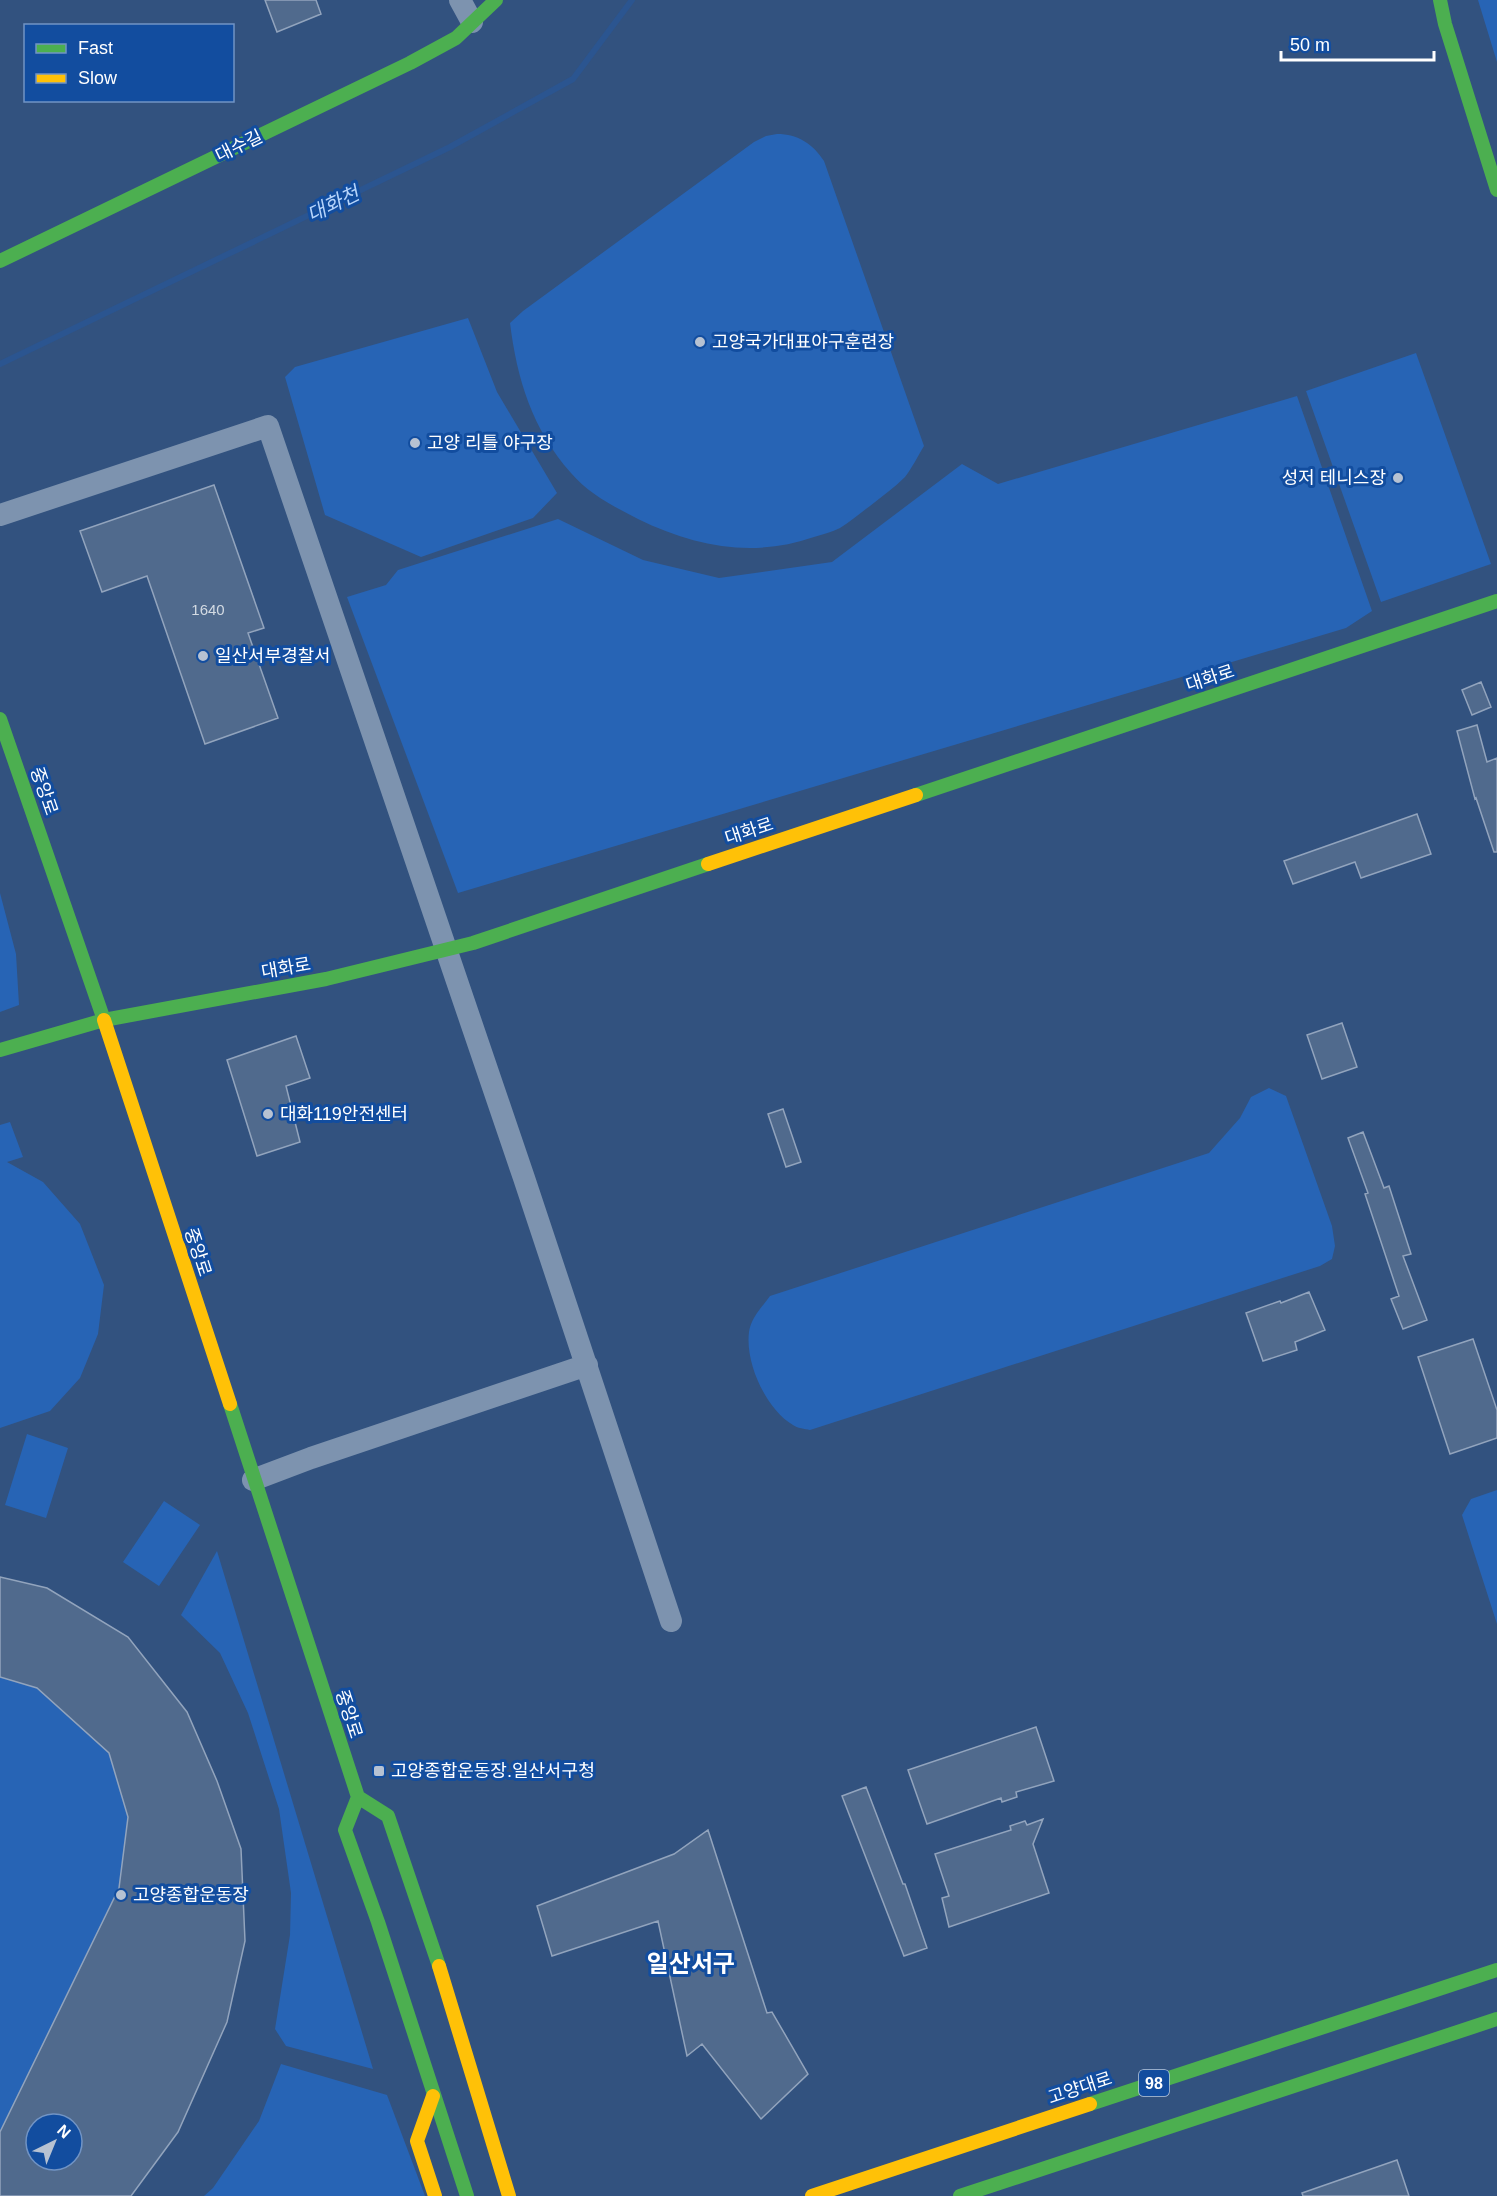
<svg xmlns="http://www.w3.org/2000/svg" width="1497" height="2196" viewBox="0 0 1497 2196" font-family="Arial,'Noto Sans KR',sans-serif">
<style>
.green{fill:#2764b5;fill-rule:evenodd}
.lines{fill:none;stroke-linecap:round;stroke-linejoin:round}
.stream{stroke:#2b5590;stroke-width:6}
.building{fill:#506a8d;stroke:#92a4bd;stroke-width:1.5;fill-rule:evenodd}
.street{stroke:#7d93af;stroke-width:22}
.fast{stroke:#4caf50;stroke-width:14}
.slow{stroke:#ffc107;stroke-width:14}
.poi-dot{fill:#b7c2d2;stroke:#124d9f;stroke-width:2}
.labels{text-anchor:middle;stroke-width:6;stroke-linejoin:round;paint-order:stroke}
.number-label{font-size:15px;fill:#d3dae2}
.shield{fill:#124d9f;stroke:#b8cae2;stroke-width:1.5}
.shield-label{font-size:16px;font-weight:bold;fill:#fff}
.street-label{font-size:18px;fill:#fff;stroke:#124d9f}
.poi-label{font-size:18px;fill:#fff;stroke:#124d9f;text-anchor:start}
.water-label{font-size:20px;font-style:italic;fill:#b6d4fb;stroke:#124d9f}
.district-label{font-size:24px;font-weight:bold;fill:#fff;stroke:#124d9f}
</style>
<rect width="100%" height="100%" fill="#32527f"/>
<path class="green" d="M 1478,0 L 1497,0 L 1497,62 Z
M 777,134 C 798,134 813,144 824,161 L 924,446 C 918,456 912,468 905,477 C 894,488 881,497 870,506 C 860,513 850,522 840,528 C 832,532 823,534 814,537 C 754,558 695,547 638,519 C 613,506 589,494 571,473 C 532,429 517,379 510,323 L 523,311 L 754,142 L 766,136 Z
M 468,318 L 497,392 L 557,493 L 533,518 L 421,557 L 325,515 L 285,377 L 295,367 Z
M 1416,353 L 1491,564 L 1381,602 L 1306,391 Z
M 1297,396 L 1372,611 L 1346,628 L 458,893 L 347,597 L 386,585 L 398,570 L 558,519 L 643,560 L 719,578 L 832,562 L 962,464 L 998,484 Z
M 0,893 L 16,954 L 19,1005 L 0,1012 Z
M 1269,1088 L 1286,1096 L 1332,1226 L 1335,1246 L 1332,1259 L 1320,1266 L 810,1430 C 805,1429 797,1428 793,1425 C 766,1409 745,1363 749,1332 C 751,1318 762,1307 770,1296 L 1209,1153 L 1240,1118 L 1251,1097 Z
M 10,1122 L 23,1157 L 7,1162 L 43,1182 L 80,1224 L 104,1285 L 98,1334 L 80,1378 L 50,1411 L 0,1428 L 0,1125 Z
M 27,1434 L 68,1448 L 46,1518 L 5,1505 Z
M 1497,1490 L 1497,1624 L 1462,1515 L 1471,1499 Z
M 164,1501 L 200,1525 L 159,1586 L 123,1562 Z
M 217,1551 L 373,2069 L 286,2046 L 275,2029 L 290,1935 L 291,1893 L 279,1809 L 248,1713 L 220,1653 L 181,1615 Z
M 0,1577 L 47,1588 L 128,1637 L 187,1712 L 217,1781 L 245,1941 L 227,2022 L 178,2132 L 130,2196 L 0,2196 ZM 36,2124 L 72,2124 L 72,2160 L 36,2160 Z
M 281,2064 L 387,2095 L 425,2196 L 204,2196 L 213,2188 L 259,2121 Z"/>
<g class="lines">
<path class="stream" d="M 0,364 L 450,147 L 573,79 L 632,0"/>
</g>
<path class="building" d="M 265,0 L 316,0 L 321,14 L 277,32 Z
M 214,485 L 264,628 L 248,633 L 278,718 L 205,744 L 147,576 L 102,592 L 80,531 Z
M 1481,682 L 1491,707 L 1472,715 L 1462,690 Z
M 1477,725 L 1487,762 L 1497,758 L 1497,852 L 1494,852 L 1476,798 L 1475,799 L 1457,731 Z
M 1417,814 L 1431,854 L 1361,878 L 1355,862 L 1293,884 L 1284,861 Z
M 1342,1023 L 1357,1067 L 1322,1079 L 1307,1035 Z
M 296,1036 L 310,1078 L 286,1086 L 300,1142 L 257,1156 L 227,1060 Z
M 783,1109 L 801,1162 L 786,1167 L 768,1114 Z
M 1363,1132 L 1384,1188 L 1389,1186 L 1411,1254 L 1403,1256 L 1427,1320 L 1403,1329 L 1391,1299 L 1399,1296 L 1365,1194 L 1368,1193 L 1348,1138 Z
M 1309,1292 L 1325,1330 L 1295,1342 L 1297,1350 L 1263,1361 L 1246,1313 L 1280,1301 L 1281,1303 Z
M 1473,1339 L 1497,1410 L 1497,1438 L 1450,1454 L 1418,1357 Z
M 0,1577 L 47,1588 L 128,1637 L 187,1712 L 217,1781 L 241,1849 L 245,1941 L 227,2022 L 178,2132 L 131,2196 L 0,2196 L 0,2132 L 119,1888 L 128,1817 L 109,1753 L 37,1688 L 0,1677 ZM 36,2124 L 72,2124 L 72,2160 L 36,2160 Z
M 1036,1727 L 1054,1781 L 1016,1792 L 1017,1797 L 1002,1802 L 1001,1798 L 927,1824 L 908,1770 Z
M 866,1787 L 903,1884 L 905,1884 L 927,1948 L 904,1956 L 842,1796 Z
M 1043,1819 L 1033,1844 L 1049,1893 L 949,1927 L 942,1898 L 949,1896 L 935,1854 L 1011,1830 L 1010,1826 L 1025,1821 L 1027,1825 Z
M 708,1830 L 767,2013 L 772,2012 L 808,2074 L 761,2119 L 702,2044 L 687,2056 L 658,1921 L 552,1956 L 537,1906 L 674,1854 Z
M 1397,2160 L 1409,2196 L 1303,2196 L 1302,2193 Z"/>
<g class="lines">
<path class="street" d="M 460,0 L 472,22
M 0,515 L 268,426 L 524,1178 L 671,1621
M 253,1480 L 311,1458 L 587,1365"/>
<path class="fast" d="M 1440,0 L 1445,24 L 1497,190
M 0,261 L 410,63 L 456,38 L 496,0
M 0,719 L 104,1020
M 916,795 L 1497,601
M 0,1050 L 104,1020 L 326,979 L 473,943 L 708,864
M 230,1404 L 358,1797 L 388,1816 L 439,1966
M 358,1797 L 345,1830 L 378,1922 L 467,2196
M 1090,2104 L 1497,1970
M 960,2196 L 1497,2019"/>
<path class="slow" d="M 708,864 L 916,795
M 104,1020 L 230,1404
M 439,1966 L 509,2196
M 433,2096 L 417,2141 L 435,2196
M 812,2196 L 1090,2104"/>
</g>
<g class="poi-dot">
<circle cx="700" cy="342" r="6"/>
<circle cx="415" cy="443" r="6"/>
<circle cx="1398" cy="478" r="6"/>
<circle cx="203" cy="656" r="6"/>
<circle cx="268" cy="1114" r="6"/>
<rect x="373" y="1765" width="12" height="12" rx="3"/>
<circle cx="121" cy="1895" r="6"/>
</g>
<g class="labels">
<g class="number-label">
<text x="208" y="615">1640</text>
</g>
<rect class="shield" x="1139" y="2070" width="30" height="26" rx="4.5"/>
<g class="shield-label">
<text x="1154" y="2089">98</text>
</g>
<g class="street-label">
<text transform="translate(239 146) rotate(-26)" y="6">대수길</text>
<text transform="translate(1210 678) rotate(-18)" y="6">대화로</text>
<text transform="translate(44 791) rotate(71)" y="6">중앙로</text>
<text transform="translate(749 831) rotate(-18)" y="6">대화로</text>
<text transform="translate(286 968) rotate(-10)" y="6">대화로</text>
<text transform="translate(198 1252) rotate(72)" y="6">중앙로</text>
<text transform="translate(349 1714) rotate(72)" y="6">중앙로</text>
<text transform="translate(1080 2088) rotate(-18)" y="6">고양대로</text>
</g>
<g class="poi-label">
<text x="712" y="348">고양국가대표야구훈련장</text>
<text x="427" y="449">고양 리틀 야구장</text>
<text x="1386" y="484" text-anchor="end">성저 테니스장</text>
<text x="215" y="662">일산서부경찰서</text>
<text x="280" y="1120">대화119안전센터</text>
<text x="391" y="1777">고양종합운동장.일산서구청</text>
<text x="133" y="1901">고양종합운동장</text>
</g>
<g class="water-label">
<text transform="translate(333 204) rotate(-26)" y="7">대화천</text>
</g>
<g class="district-label">
<text x="691" y="1972">일산서구</text>
</g>
</g>
<rect x="24" y="24" width="210" height="78" fill="#124d9f" stroke="#7194c5" stroke-width="1.5"/>
<rect x="36" y="44" width="30" height="9" fill="#4caf50" stroke="#7194c5" stroke-width="1.5"/>
<text x="78" y="54" font-size="18" fill="#ffffff">Fast</text>
<rect x="36" y="74" width="30" height="9" fill="#ffc107" stroke="#7194c5" stroke-width="1.5"/>
<text x="78" y="84" font-size="18" fill="#ffffff">Slow</text>
<g transform="translate(54 2142) rotate(43)"><circle r="28" fill="#124d9f" stroke="#7194c5" stroke-width="1.5"/>
<path d="M0-4.5L10 22L0 15L-10 22Z" fill="#b7c2d2"/>
<text y="-9" font-size="16" font-weight="bold" text-anchor="middle" fill="#ffffff">N</text>
</g>
<path d="M1281 51v9h153v-9" fill="none" stroke="#ffffff" stroke-width="3"/>
<text x="1290" y="51" font-size="18" fill="#ffffff" stroke="#124d9f" stroke-width="4.5" paint-order="stroke">50 m</text>
</svg>
